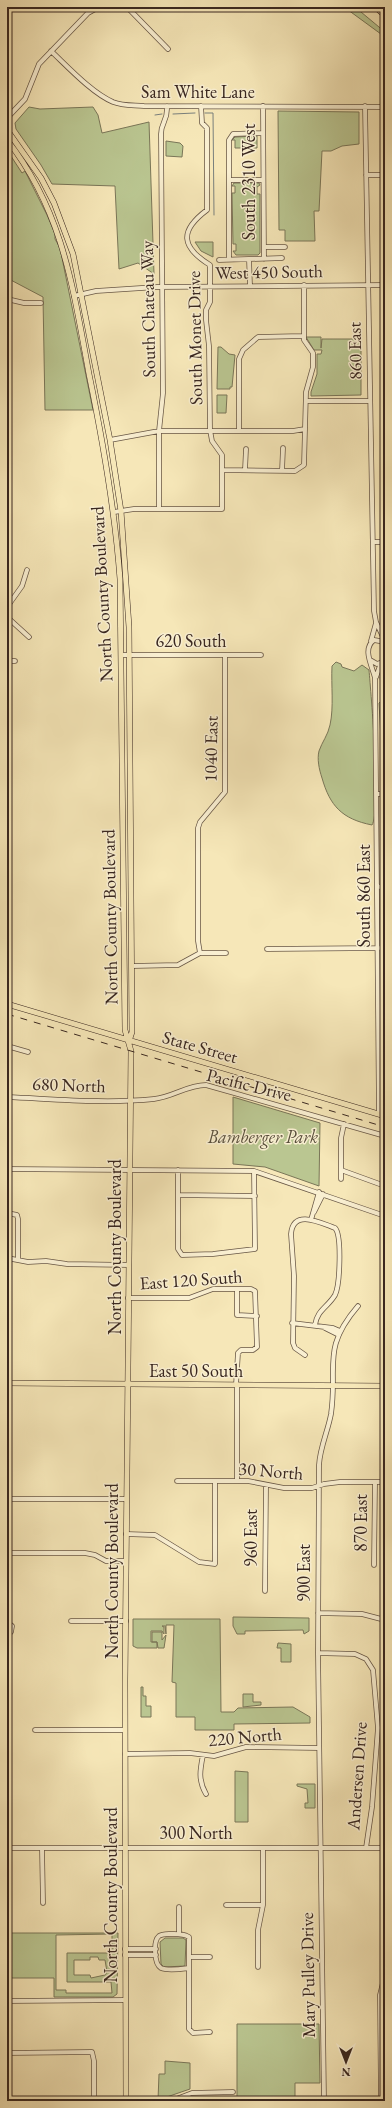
<svg xmlns="http://www.w3.org/2000/svg" width="392" height="2108" viewBox="0 0 392 2108" font-family="'EB Garamond',serif">
<style>
.green{fill:#bac691;stroke:#7a7658;fill-rule:evenodd}
.lines{fill:none;stroke-linecap:round;stroke-linejoin:round}
.stream{stroke:#79807d;stroke-width:1}
.minor-casing{stroke:#685746;stroke-width:5.5}
.major-casing{stroke:#392720;stroke-width:6}
.highway-casing{stroke:#392720;stroke-width:7}
.minor{stroke:#f9efd1;stroke-width:4}
.major{stroke:#f6e7b8;stroke-width:5}
.highway{stroke:#f6e7b8;stroke-width:5.5}
.rail{stroke:#392720;stroke-width:1;stroke-dasharray:7 7;stroke-linecap:butt}
.labels{text-anchor:middle;stroke-width:3;stroke-linejoin:round;paint-order:stroke}
.street-label{font-size:18px;fill:#392720;stroke:#f9efd1}
.park-label{font-size:18px;font-style:italic;fill:#594f3c;stroke:#f9efd1}
</style>
<rect width="100%" height="100%" fill="#f6e7b8"/>
<filter id="stains"><feTurbulence type="fractalNoise" baseFrequency=".005" numOctaves="4"/><feColorMatrix values="0 0 0 0 .2 0 0 0 0 .09 0 0 0 0 .02 0 0 0 .5 -.17"/></filter>
<radialGradient id="worn" r=".72"><stop offset=".6" stop-color="#630" stop-opacity="0"/><stop offset="1" stop-color="#630" stop-opacity=".3"/></radialGradient>
<path class="green" d="M 344,7 L 355,7 L 385,32 L 385,37 Z
M 29,107 L 40,109 L 93,107 L 98,115 L 102,133 L 149,122 L 154,274 L 138,263 L 119,269 L 115,186 L 52,184 L 41,165 L 16,129 L 15,123 Z
M 278,111 L 359,112 L 359,144 L 342,146 L 331,151 L 322,151 L 319,211 L 314,211 L 315,241 L 285,241 L 285,230 L 279,230 Z
M 257,136 L 257,148 L 235,148 L 235,140 L 232,140 L 235,137 Z
M 166,141 L 180,143 L 183,146 L 182,157 L 166,156 Z
M 7,150 L 22,173 L 25,171 L 47,215 L 55,234 L 55,239 L 60,248 L 93,410 L 45,410 L 43,297 L 7,278 Z
M 234,183 L 259,183 L 260,185 L 257,187 L 257,194 L 260,194 L 260,253 L 258,255 L 236,255 L 233,251 L 236,251 L 236,244 L 233,244 L 232,193 L 235,193 L 235,186 L 232,186 Z
M 195,242 L 213,242 L 213,257 L 201,251 Z
M 306,337 L 321,337 L 321,348 L 322,339 L 361,339 L 361,395 L 311,396 L 311,392 L 317,374 L 317,354 L 321,354 L 322,350 L 314,350 Z
M 218,347 L 221,347 L 229,354 L 235,355 L 232,387 L 230,387 L 230,389 L 217,389 Z
M 217,395 L 227,395 L 226,413 L 217,413 Z
M 336,662 L 341,664 L 342,667 L 354,671 L 362,665 L 369,670 C 371,693 381,811 372,825 C 342,819 330,806 322,778 C 319,769 317,759 319,751 C 322,742 328,735 330,725 C 334,707 331,685 332,666 Z
M 385,668 L 385,738 L 381,738 L 379,703 L 383,699 L 380,677 Z
M 233,1097 L 320,1123 L 319,1186 L 265,1167 L 233,1164 Z
M 233,1617 L 309,1618 L 309,1631 L 304,1634 L 303,1630 L 245,1631 L 245,1634 L 237,1634 L 233,1626 Z
M 133,1619 L 220,1619 L 221,1712 L 234,1712 L 238,1708 L 293,1707 L 310,1717 L 310,1723 L 234,1724 L 234,1730 L 195,1730 L 195,1717 L 176,1717 L 176,1683 L 172,1682 L 174,1625 L 166,1625 L 166,1634 L 165,1626 L 162,1626 L 164,1627 L 164,1634 L 162,1631 L 151,1631 L 151,1642 L 157,1642 L 152,1642 L 152,1632 L 162,1632 L 162,1640 L 166,1635 L 164,1648 L 158,1648 L 157,1642 L 157,1648 L 137,1648 L 133,1646 Z
M 278,1643 L 291,1644 L 291,1662 L 281,1662 L 281,1648 L 277,1648 Z
M 141,1687 L 143,1687 L 143,1696 L 146,1696 L 146,1706 L 151,1706 L 151,1717 L 141,1717 Z
M 243,1694 L 253,1694 L 253,1702 L 261,1702 L 261,1705 L 243,1707 Z
M 235,1771 L 248,1772 L 248,1822 L 235,1822 Z
M 297,1784 L 315,1784 L 315,1808 L 305,1808 L 305,1803 L 308,1803 L 307,1789 L 297,1786 Z
M 8,1933 L 118,1933 L 117,1994 L 113,1997 L 54,1997 L 54,1978 L 8,1978 ZM 112,1934 L 112,1953 L 67,1953 L 67,1982 L 111,1982 L 112,1993 L 66,1993 L 66,1990 L 56,1990 L 56,1935 ZM 90,1957 L 98,1957 L 99,1960 L 105,1960 L 107,1972 L 105,1975 L 91,1978 L 90,1975 L 74,1975 L 74,1960 L 90,1960 Z
M 165,1938 L 183,1938 L 186,1940 L 185,1966 L 164,1967 L 161,1964 L 160,1942 Z
M 237,2024 L 319,2024 L 320,2083 L 295,2083 L 295,2101 L 237,2101 Z
M 165,2061 L 190,2063 L 190,2089 L 158,2100 L 159,2074 L 165,2074 Z"/>
<g class="lines">
<path class="stream" d="M 205,113 L 213,113 L 214,215
M 173,114 L 195,113
M 155,115 L 162,114"/>
<g class="minor-casing">
<path id="minor" d="M 127,7 L 168,49
M 51,51 C 68,67 92,93 113,102 C 123,106 134,105 144,106 L 385,107
M 263,106 L 264,259
M 365,106 L 374,611 L 376,622 L 385,641
M 7,118 L 25,99 L 39,64 L 88,13 L 99,7
M 366,175 L 385,175
M 229,180 L 263,180
M 264,247 L 285,247
M 229,259 L 229,140 L 233,134 L 263,133
M 249,259 L 250,286
M 219,260 L 282,258
M 74,296 L 96,291 L 157,287 L 385,285
M 7,299 L 24,303 L 41,303
M 306,401 L 370,401
M 239,431 L 239,359 L 243,350 L 258,337 L 303,336
M 110,440 L 159,431 L 293,431 L 305,429
M 222,470 L 295,471 L 304,465 L 306,392 L 313,367 L 313,353 L 304,340 L 304,285
M 245,470 L 246,449
M 282,471 L 283,448
M 159,509 L 159,431 L 163,393 L 161,134 C 161,122 168,121 167,106
M 114,512 L 134,509 L 222,509 L 222,455 L 212,441 L 210,430 L 209,346 L 206,320 L 206,310 L 210,302 L 210,265 C 181,247 179,231 207,210 L 207,128 L 202,123 L 201,106
M 373,542 L 385,542
M 7,607 L 22,586 L 27,570
M 7,617 L 29,637
M 371,641 L 376,623
M 121,655 L 261,655
M 370,660 L 377,664 L 385,661
M 7,661 L 15,661
M 376,677 L 381,663
M 377,794 L 385,794
M 378,887 L 385,886
M 267,949 L 379,948
M 200,953 L 198,941 L 198,828 L 200,822 L 225,792 L 225,655
M 132,966 L 178,965 L 200,953 L 226,953
M 7,1046 L 28,1052
M 7,1097 C 55,1099 106,1104 154,1099 C 173,1097 187,1085 206,1085 L 385,1136
M 379,1114 L 375,678 C 372,665 362,649 374,640 L 385,642
M 7,1169 L 254,1171 L 385,1216
M 178,1170 L 178,1249 L 182,1255 L 213,1254 L 255,1249 L 254,1171
M 341,1170 L 341,1138 L 344,1124
M 341,1179 L 341,1170 L 385,1186
M 178,1195 L 255,1196
M 314,1212 L 323,1194
M 7,1213 L 17,1215 L 18,1219 L 18,1259
M 311,1220 L 319,1192
M 7,1258 L 28,1262 L 46,1261 L 67,1264 L 129,1265
M 237,1289 L 237,1315 L 257,1316
M 128,1298 L 189,1298 L 213,1289 L 251,1289 L 255,1291 L 257,1347 L 253,1350 L 241,1350 L 238,1353 L 236,1385
M 292,1323 L 333,1328 L 340,1331
M 325,1328 L 339,1335
M 305,1355 L 295,1348 L 293,1343 L 294,1276 L 291,1234 C 293,1208 321,1223 335,1228 C 342,1235 340,1285 335,1295 C 328,1307 317,1310 315,1325
M 177,1481 L 248,1481 L 284,1488 L 312,1488 L 324,1484 L 340,1482 L 385,1482
M 237,1481 L 237,1385
M 8,1499 L 126,1499
M 126,1534 L 155,1535 L 199,1562 L 215,1564 L 215,1481
M 7,1553 L 85,1553 L 95,1555 L 106,1561 L 126,1561
M 374,1565 L 375,1482
M 265,1591 L 266,1485
M 318,1613 L 362,1614 L 385,1620
M 71,1621 L 126,1621
M 7,1622 L 12,1626 L 11,1632 L 7,1632
M 318,1653 L 355,1654 L 366,1659 L 373,1670 L 378,1728 L 372,1807 L 366,1848
M 35,1730 L 125,1730
M 125,1754 L 190,1753 L 214,1756 L 246,1747 L 319,1748
M 203,1755 C 200,1770 198,1780 206,1794
M 7,1848 L 385,1848
M 42,1848 L 43,1903
M 226,1905 L 263,1905
M 179,1907 L 179,1934
M 125,1949 L 156,1949
M 125,1955 L 156,1955
M 189,1957 L 210,1957
M 258,1967 L 258,1930 L 263,1905 L 263,1848
M 189,1968 C 181,1969 168,1971 161,1968 C 154,1964 153,1941 159,1936 C 163,1933 169,1934 174,1934 C 180,1934 184,1934 189,1937 L 189,2029 L 193,2033 L 210,2032
M 7,2001 L 125,2000
M 7,2053 L 92,2052 L 94,2061 L 94,2101
M 171,2101 L 192,2093 L 233,2092
M 324,2101 L 318,1653 L 319,1465 C 320,1447 328,1431 331,1414 C 338,1366 321,1349 358,1306
M 381,2101 L 380,1995 L 385,1975"/>
</g>
<g class="major-casing">
<path id="major" d="M 7,130 L 41,178 L 54,203 L 73,254 L 110,440 L 121,511 L 129,627 L 132,1032 L 129,1041
M 7,140 C 63,211 73,288 89,374 C 103,442 115,510 120,579 L 125,1030 L 131,1051 L 125,1682 L 126,2101
M 7,1004 L 385,1116
M 7,1383 L 385,1386"/>
</g>
<g class="highway-casing">
<path id="highway" d="M 376,7 L 385,15"/>
</g>
<use href="#minor" class="minor"/>
<use href="#major" class="major"/>
<use href="#highway" class="highway"/>
<path class="rail" d="M 7,1014 L 385,1127"/>
</g>
<g class="labels">
<g class="street-label">
<text x="198" y="98">Sam White Lane</text>
<text transform="translate(249 182) rotate(-90)" y="6">South 2310 West</text>
<text transform="translate(269 272) rotate(-1)" y="6">West 450 South</text>
<text transform="translate(148 309) rotate(-91)" y="6">South Chateau Way</text>
<text transform="translate(195 338) rotate(-91)" y="6">South Monet Drive</text>
<text transform="translate(355 351) rotate(-91)" y="6">860 East</text>
<text transform="translate(102 594) rotate(-93)" y="6">North County Boulevard</text>
<text x="191" y="647">620 South</text>
<text transform="translate(211 749) rotate(-89)" y="6">1040 East</text>
<text transform="translate(364 896) rotate(-90)" y="6">South 860 East</text>
<text transform="translate(110 917) rotate(-91)" y="6">North County Boulevard</text>
<text transform="translate(200 1047) rotate(16)" y="6">State Street</text>
<text transform="translate(69 1085) rotate(2)" y="6">680 North</text>
<text transform="translate(249 1085) rotate(14)" y="6">Pacific Drive</text>
<text transform="translate(115 1247) rotate(-90)" y="6">North County Boulevard</text>
<text transform="translate(191 1280) rotate(-4)" y="6">East 120 South</text>
<text x="196" y="1377">East 50 South</text>
<text transform="translate(271 1471) rotate(5)" y="6">30 North</text>
<text transform="translate(361 1523) rotate(-90)" y="6">870 East</text>
<text transform="translate(251 1538) rotate(-90)" y="6">960 East</text>
<text transform="translate(112 1571) rotate(-90)" y="6">North County Boulevard</text>
<text transform="translate(304 1573) rotate(-90)" y="6">900 East</text>
<text transform="translate(245 1737) rotate(-5)" y="6">220 North</text>
<text transform="translate(357 1776) rotate(-86)" y="6">Andersen Drive</text>
<text x="196" y="1839">300 North</text>
<text transform="translate(111 1895) rotate(-90)" y="6">North County Boulevard</text>
<text transform="translate(308 1975) rotate(-91)" y="6">Mary Pulley Drive</text>
</g>
<g class="park-label">
<text x="263" y="1143">Bamberger Park</text>
</g>
</g>
<rect width="392" height="2108" fill="none" stroke="#f6e7b8" stroke-width="24"/>
<rect x="8" y="8" width="376" height="2092" fill="none" stroke="#392720" stroke-width="2"/>
<rect x="12" y="12" width="368" height="2084" fill="none" stroke="#392720"/>
<g transform="translate(346 2062) rotate(180)" stroke="#f9efd1" stroke-width="3" paint-order="stroke">
<path d="M0-3L7 15L0 10L-7 15Z" fill="#392720"/>
<text y="-6" font-size="11" font-weight="bold" text-anchor="middle" fill="#392720">N</text>
</g>
<rect width="100%" height="100%" filter="url(#stains)"/>
<rect width="100%" height="100%" fill="url(#worn)"/>
</svg>
